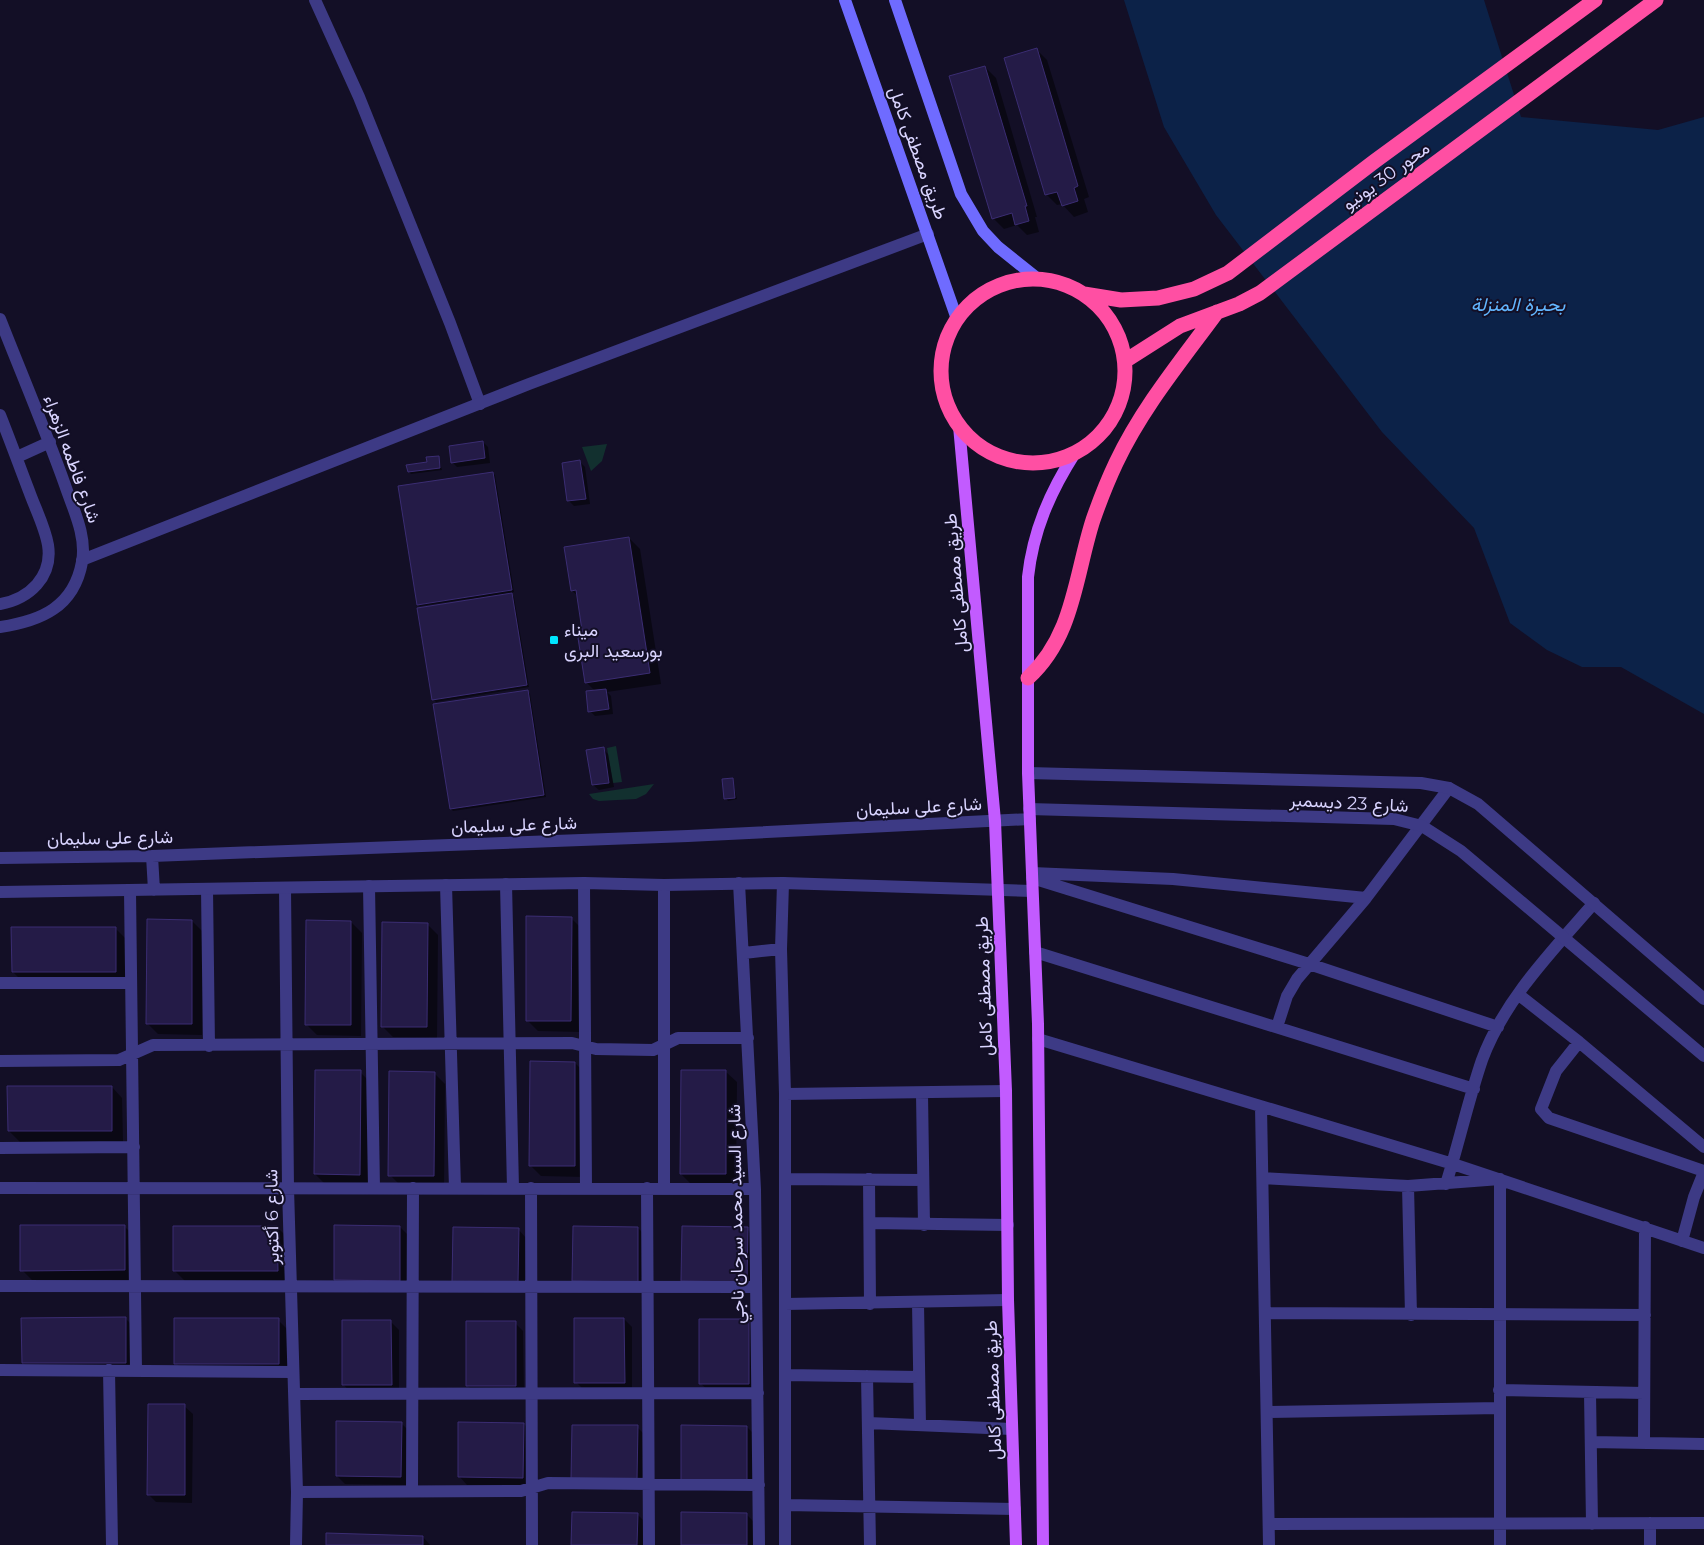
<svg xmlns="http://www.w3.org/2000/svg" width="1704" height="1545" viewBox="0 0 1704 1545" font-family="Montserrat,Vazirmatn,sans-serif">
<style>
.green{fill:#12302f}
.water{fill:#0c2248}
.shadow{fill:#0007}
.building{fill:#241b47;stroke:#3b2d73}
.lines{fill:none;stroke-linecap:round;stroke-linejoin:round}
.minor{stroke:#3d3a85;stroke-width:12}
.tertiary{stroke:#3d3a85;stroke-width:12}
.secondary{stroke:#6f6bff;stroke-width:12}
.primary{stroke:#c25bff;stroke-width:12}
.motorway{stroke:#ff4fa3;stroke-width:15}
.poi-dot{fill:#00e5ff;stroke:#130f26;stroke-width:2}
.labels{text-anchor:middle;stroke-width:4;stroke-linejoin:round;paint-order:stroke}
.street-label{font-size:18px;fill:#d9d4ff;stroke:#130f26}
.poi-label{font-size:18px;fill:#d9d4ff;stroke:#130f26;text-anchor:start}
.water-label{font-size:19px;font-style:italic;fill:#62b6ff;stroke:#130f26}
</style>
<rect width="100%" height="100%" fill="#130f26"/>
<path class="green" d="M 607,444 L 602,461 L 591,471 L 582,447 Z
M 616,746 L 622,782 L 613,783 L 607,748 Z
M 654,784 L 646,794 L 636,799 L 599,801 L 593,799 L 589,794 Z"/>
<path class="water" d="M 1124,0 L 1484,0 L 1521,117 L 1658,130 L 1704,117 L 1704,714 L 1621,667 L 1582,667 L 1547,650 L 1510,623 L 1474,528 L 1382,432 L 1216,215 L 1164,127 Z"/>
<path class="shadow" d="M 1036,49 L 1047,60 L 1089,197 L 1084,199 L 1088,212 L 1074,217 L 1062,204 L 1057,205 L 1046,194 Z
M 985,67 L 996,78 L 1037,217 L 1035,217 L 1039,232 L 1027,235 L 1017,225 L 1004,229 L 993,218 Z
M 483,442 L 488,447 L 490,463 L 457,467 L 452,462 Z
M 438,457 L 442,470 L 411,474 L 409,472 Z
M 580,462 L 585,467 L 590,504 L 574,506 L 569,501 Z
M 493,473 L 495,475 L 514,592 L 510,593 L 514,597 L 529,687 L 436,702 L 434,700 L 419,609 L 468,601 L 468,599 L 420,606 L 418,604 Z
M 629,538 L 640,549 L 661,684 L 607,692 L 611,696 L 613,714 L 595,716 L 590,711 L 596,692 L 586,682 L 584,638 L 578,596 L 572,591 Z
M 528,692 L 530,694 L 546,797 L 453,811 L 451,809 Z
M 603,749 L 608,754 L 614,787 L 599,790 L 593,785 Z
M 732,779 L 737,799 L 728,801 L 726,798 Z
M 571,918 L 582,929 L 582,1032 L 538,1031 L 527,1020 Z
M 192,921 L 203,932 L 202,1035 L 158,1034 L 147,1023 Z
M 351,922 L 362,933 L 361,1036 L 317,1035 L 306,1024 Z
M 427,924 L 438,935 L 437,1038 L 393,1037 L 382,1026 Z
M 115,928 L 126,939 L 127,983 L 24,983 L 13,972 Z
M 575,1063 L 586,1074 L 585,1177 L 541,1176 L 530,1165 Z
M 360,1072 L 371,1083 L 370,1185 L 326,1185 L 315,1174 Z
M 726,1072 L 737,1082 L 736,1185 L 692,1185 L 681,1174 Z
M 434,1073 L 445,1084 L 444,1187 L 401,1186 L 390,1175 Z
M 112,1087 L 122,1098 L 123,1142 L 20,1142 L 9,1131 Z
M 124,1226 L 135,1237 L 135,1281 L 33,1281 L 22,1270 Z
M 277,1227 L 288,1238 L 288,1281 L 185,1281 L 174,1270 Z
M 400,1227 L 408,1235 L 407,1288 L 343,1288 L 335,1279 Z
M 638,1228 L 646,1236 L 645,1289 L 581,1288 Z
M 454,1229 L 518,1229 L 526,1238 L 526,1291 Z
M 747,1229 L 755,1237 L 755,1290 L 691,1289 Z
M 126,1319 L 137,1330 L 137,1374 L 34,1374 L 23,1363 Z
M 624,1319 L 632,1327 L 632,1390 L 584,1390 L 576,1382 Z
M 278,1320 L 289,1331 L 289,1374 L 187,1374 L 176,1363 Z
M 749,1320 L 757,1328 L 757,1391 L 709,1391 L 700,1383 Z
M 391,1322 L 399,1330 L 399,1393 L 351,1393 L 343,1384 Z
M 515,1323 L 523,1331 L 524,1394 L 475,1394 L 467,1385 Z
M 184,1406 L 193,1414 L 192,1503 L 156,1502 L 148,1494 Z
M 402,1424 L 410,1432 L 409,1485 L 345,1484 L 337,1476 Z
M 524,1424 L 532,1432 L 531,1485 L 467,1485 L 459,1476 Z
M 573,1426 L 637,1427 L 645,1435 L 645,1488 Z
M 747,1427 L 755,1435 L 754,1488 L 690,1488 Z
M 637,1514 L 645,1522 L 645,1545 L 573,1545 Z
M 746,1514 L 754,1522 L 754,1545 L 682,1545 Z
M 423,1537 L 430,1545 L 327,1545 Z"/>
<path class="building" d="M 1037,48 L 1078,186 L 1074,188 L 1078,201 L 1062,206 L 1057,192 L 1045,195 L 1004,58 Z
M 985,66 L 1027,206 L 1025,206 L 1029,221 L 1015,225 L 1012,213 L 992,219 L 949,76 Z
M 483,441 L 485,458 L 451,463 L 449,446 Z
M 439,456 L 440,468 L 408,472 L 406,465 L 427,462 L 426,457 Z
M 580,460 L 586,499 L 567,501 L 562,463 Z
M 493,472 L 512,590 L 417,605 L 398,486 Z
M 629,537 L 650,673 L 585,683 L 578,638 L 583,637 L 576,590 L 571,591 L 564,547 Z
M 512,593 L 527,685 L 432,700 L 417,608 Z
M 606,689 L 609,709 L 588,712 L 586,691 Z
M 528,690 L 544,795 L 450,809 L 433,704 Z
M 604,747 L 609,783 L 592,785 L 586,750 Z
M 733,778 L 735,798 L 724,799 L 722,779 Z
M 526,916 L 572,917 L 571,1021 L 526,1021 Z
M 147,919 L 192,920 L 192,1024 L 146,1024 Z
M 306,920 L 351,921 L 351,1025 L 305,1025 Z
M 382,922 L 428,923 L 427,1027 L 381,1027 Z
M 11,927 L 116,927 L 116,972 L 12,972 Z
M 530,1061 L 575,1062 L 575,1166 L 529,1166 Z
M 315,1070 L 361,1070 L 360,1175 L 314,1174 Z
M 681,1070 L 726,1070 L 726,1174 L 680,1174 Z
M 389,1071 L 435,1072 L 434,1176 L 388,1176 Z
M 7,1086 L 112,1086 L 112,1131 L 8,1131 Z
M 20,1225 L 125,1225 L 125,1270 L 20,1271 Z
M 334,1225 L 400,1226 L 400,1281 L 334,1280 Z
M 173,1226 L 277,1226 L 278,1271 L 173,1271 Z
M 573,1226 L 638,1227 L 638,1282 L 572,1281 Z
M 682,1226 L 748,1227 L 747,1282 L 681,1281 Z
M 453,1227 L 519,1228 L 518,1283 L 452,1282 Z
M 126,1317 L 126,1363 L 22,1363 L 21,1318 Z
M 174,1318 L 279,1318 L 279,1364 L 174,1364 Z
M 574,1318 L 624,1318 L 625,1383 L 574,1383 Z
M 699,1319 L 749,1319 L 749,1384 L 699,1384 Z
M 342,1320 L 391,1320 L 392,1385 L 342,1385 Z
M 466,1321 L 516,1321 L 516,1386 L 466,1386 Z
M 148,1404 L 185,1404 L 185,1495 L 147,1495 Z
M 336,1421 L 402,1422 L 401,1477 L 336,1476 Z
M 458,1422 L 524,1423 L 523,1478 L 458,1477 Z
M 572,1425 L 638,1425 L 637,1480 L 571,1479 Z
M 681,1425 L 747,1426 L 747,1481 L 681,1480 Z
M 572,1512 L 638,1513 L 637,1545 L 571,1545 Z
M 681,1512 L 747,1513 L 747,1545 L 681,1545 Z
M 326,1533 L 423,1536 L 423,1545 L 326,1545 Z"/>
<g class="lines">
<path class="minor" d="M 315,0 L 359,97 L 450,323 L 480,404
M 1032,873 L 1173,879 L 1366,898
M 1032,878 L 1309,964 L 1498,1027
M 584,883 L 586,1188
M 739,883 L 755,1189 L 759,1545
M 783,883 L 781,949 L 785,1094 L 785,1545
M 506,884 L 513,1188
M 446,885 L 455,1188
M 369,886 L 374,1188
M 285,888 L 288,1188 L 297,1492 L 296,1545
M 207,889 L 209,1046
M 130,891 L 136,1371
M 1035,952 L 1474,1089
M 744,953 L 781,949
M 0,983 L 131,983
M 1519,995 L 1579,1042 L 1704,1147
M 1277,1027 L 1287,996 L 1297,979 L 1366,898 L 1449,788
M 1038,1039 L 1453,1164 L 1704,1248
M 1579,1042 L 1556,1071 L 1541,1109 L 1549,1118 L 1704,1171
M 0,1061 L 119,1060 L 153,1045 L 572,1043 L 596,1049 L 653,1050 L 678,1038 L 748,1038
M 785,1094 L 1006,1091
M 922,1094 L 924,1225
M 1261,1107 L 1269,1545
M 0,1148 L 134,1147
M 1263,1178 L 1408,1186 L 1500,1179 L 1500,1545
M 785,1179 L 923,1180
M 869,1179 L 870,1304
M 1446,1184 C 1459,1143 1468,1101 1482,1060 C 1504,1000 1553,950 1594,903
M 1408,1186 L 1411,1315
M 0,1188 L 755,1189
M 531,1188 L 532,1545
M 647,1188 L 649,1545
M 664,1188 L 664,885
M 870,1223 L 1008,1225
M 1682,1241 L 1694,1197 L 1704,1172
M 0,1286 L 756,1287
M 918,1303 L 920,1425
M 785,1304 L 1008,1300
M 1265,1313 L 1645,1315
M 0,1370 L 293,1372
M 109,1370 L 112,1545
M 785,1375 L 919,1377
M 867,1376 L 870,1545
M 1499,1390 L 1644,1393
M 1590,1393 L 1592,1524
M 294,1394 L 758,1393
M 1267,1412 L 1499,1408
M 868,1423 L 1012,1429
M 1591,1442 L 1704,1444
M 1644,1443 L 1645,1227
M 412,1491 L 413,1188
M 297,1492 L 521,1491 L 548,1483 L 759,1485
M 785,1505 L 1015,1509
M 1269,1524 L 1704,1523
M 1650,1545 L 1650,1523"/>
<path class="tertiary" d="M 0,319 C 22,375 45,429 65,485 C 73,509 87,536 82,562 C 74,607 41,621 0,627
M 0,415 C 10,440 19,465 29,491 C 35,508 45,527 48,545 C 53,577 29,599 0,604
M 17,457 L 50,442
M 82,560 L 529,384 L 928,234
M 1028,773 L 1421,783 L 1449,788 L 1478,804 L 1704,999
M 1029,809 L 1394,819 L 1422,826 L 1461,851 L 1704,1056
M 152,856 L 154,890
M 0,858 L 152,856 L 688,836 L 1030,819
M 0,892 L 584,883 L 664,885 L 783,883 L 1032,891"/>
<path class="secondary" d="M 845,0 L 957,319
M 895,0 L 961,194 L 983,231 L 998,247 L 1038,279"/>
<path class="primary" d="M 959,426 L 995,821 L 1006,1091 L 1008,1300 L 1016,1545
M 1043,1545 L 1038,1024 L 1028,773 L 1028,577 C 1033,531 1050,492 1075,453"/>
<path class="motorway" d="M941 371a92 92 0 1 1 184 0a92 92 0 1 1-184 0Z
M 1084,294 L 1121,300 L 1158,298 L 1194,289 L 1228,273 L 1375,161 L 1595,0
M 1125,361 L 1180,326 L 1239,304 L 1260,293 L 1656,0
M 1028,678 C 1074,636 1075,576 1093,520 C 1100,500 1107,482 1116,463 C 1142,408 1181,361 1217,312"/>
</g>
<rect class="poi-dot" x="549" y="635" width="10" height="10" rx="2.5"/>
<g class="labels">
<g class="street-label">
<text transform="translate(918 153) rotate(70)" y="6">طريق مصطفى كامل</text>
<text transform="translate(1386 176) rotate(-36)" y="6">محور 30 يونيو</text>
<text transform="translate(72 459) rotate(70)" y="6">شارع فاطمه الزهراء</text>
<text transform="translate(956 583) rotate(-95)" y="6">طريق مصطفى كامل</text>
<text transform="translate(1349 803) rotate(3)" y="6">شارع 23 ديسمبر</text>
<text transform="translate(919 807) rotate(-3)" y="6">شارع على سليمان</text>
<text transform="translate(514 825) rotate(-2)" y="6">شارع على سليمان</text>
<text transform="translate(110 838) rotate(-1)" y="6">شارع على سليمان</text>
<text transform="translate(984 986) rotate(-92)" y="6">طريق مصطفى كامل</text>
<text transform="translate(736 1214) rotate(-91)" y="6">شارع السيد محمد سرحان ناجي</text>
<text transform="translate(272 1217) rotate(-91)" y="6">شارع 6 أكتوبر</text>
<text transform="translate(993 1390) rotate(-92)" y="6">طريق مصطفى كامل</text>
</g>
<g class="poi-label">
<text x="564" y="636">ميناء<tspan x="564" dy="21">بورسعيد البرى</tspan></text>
</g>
<g class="water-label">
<text x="1518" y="311">بحيرة المنزلة</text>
</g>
</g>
</svg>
